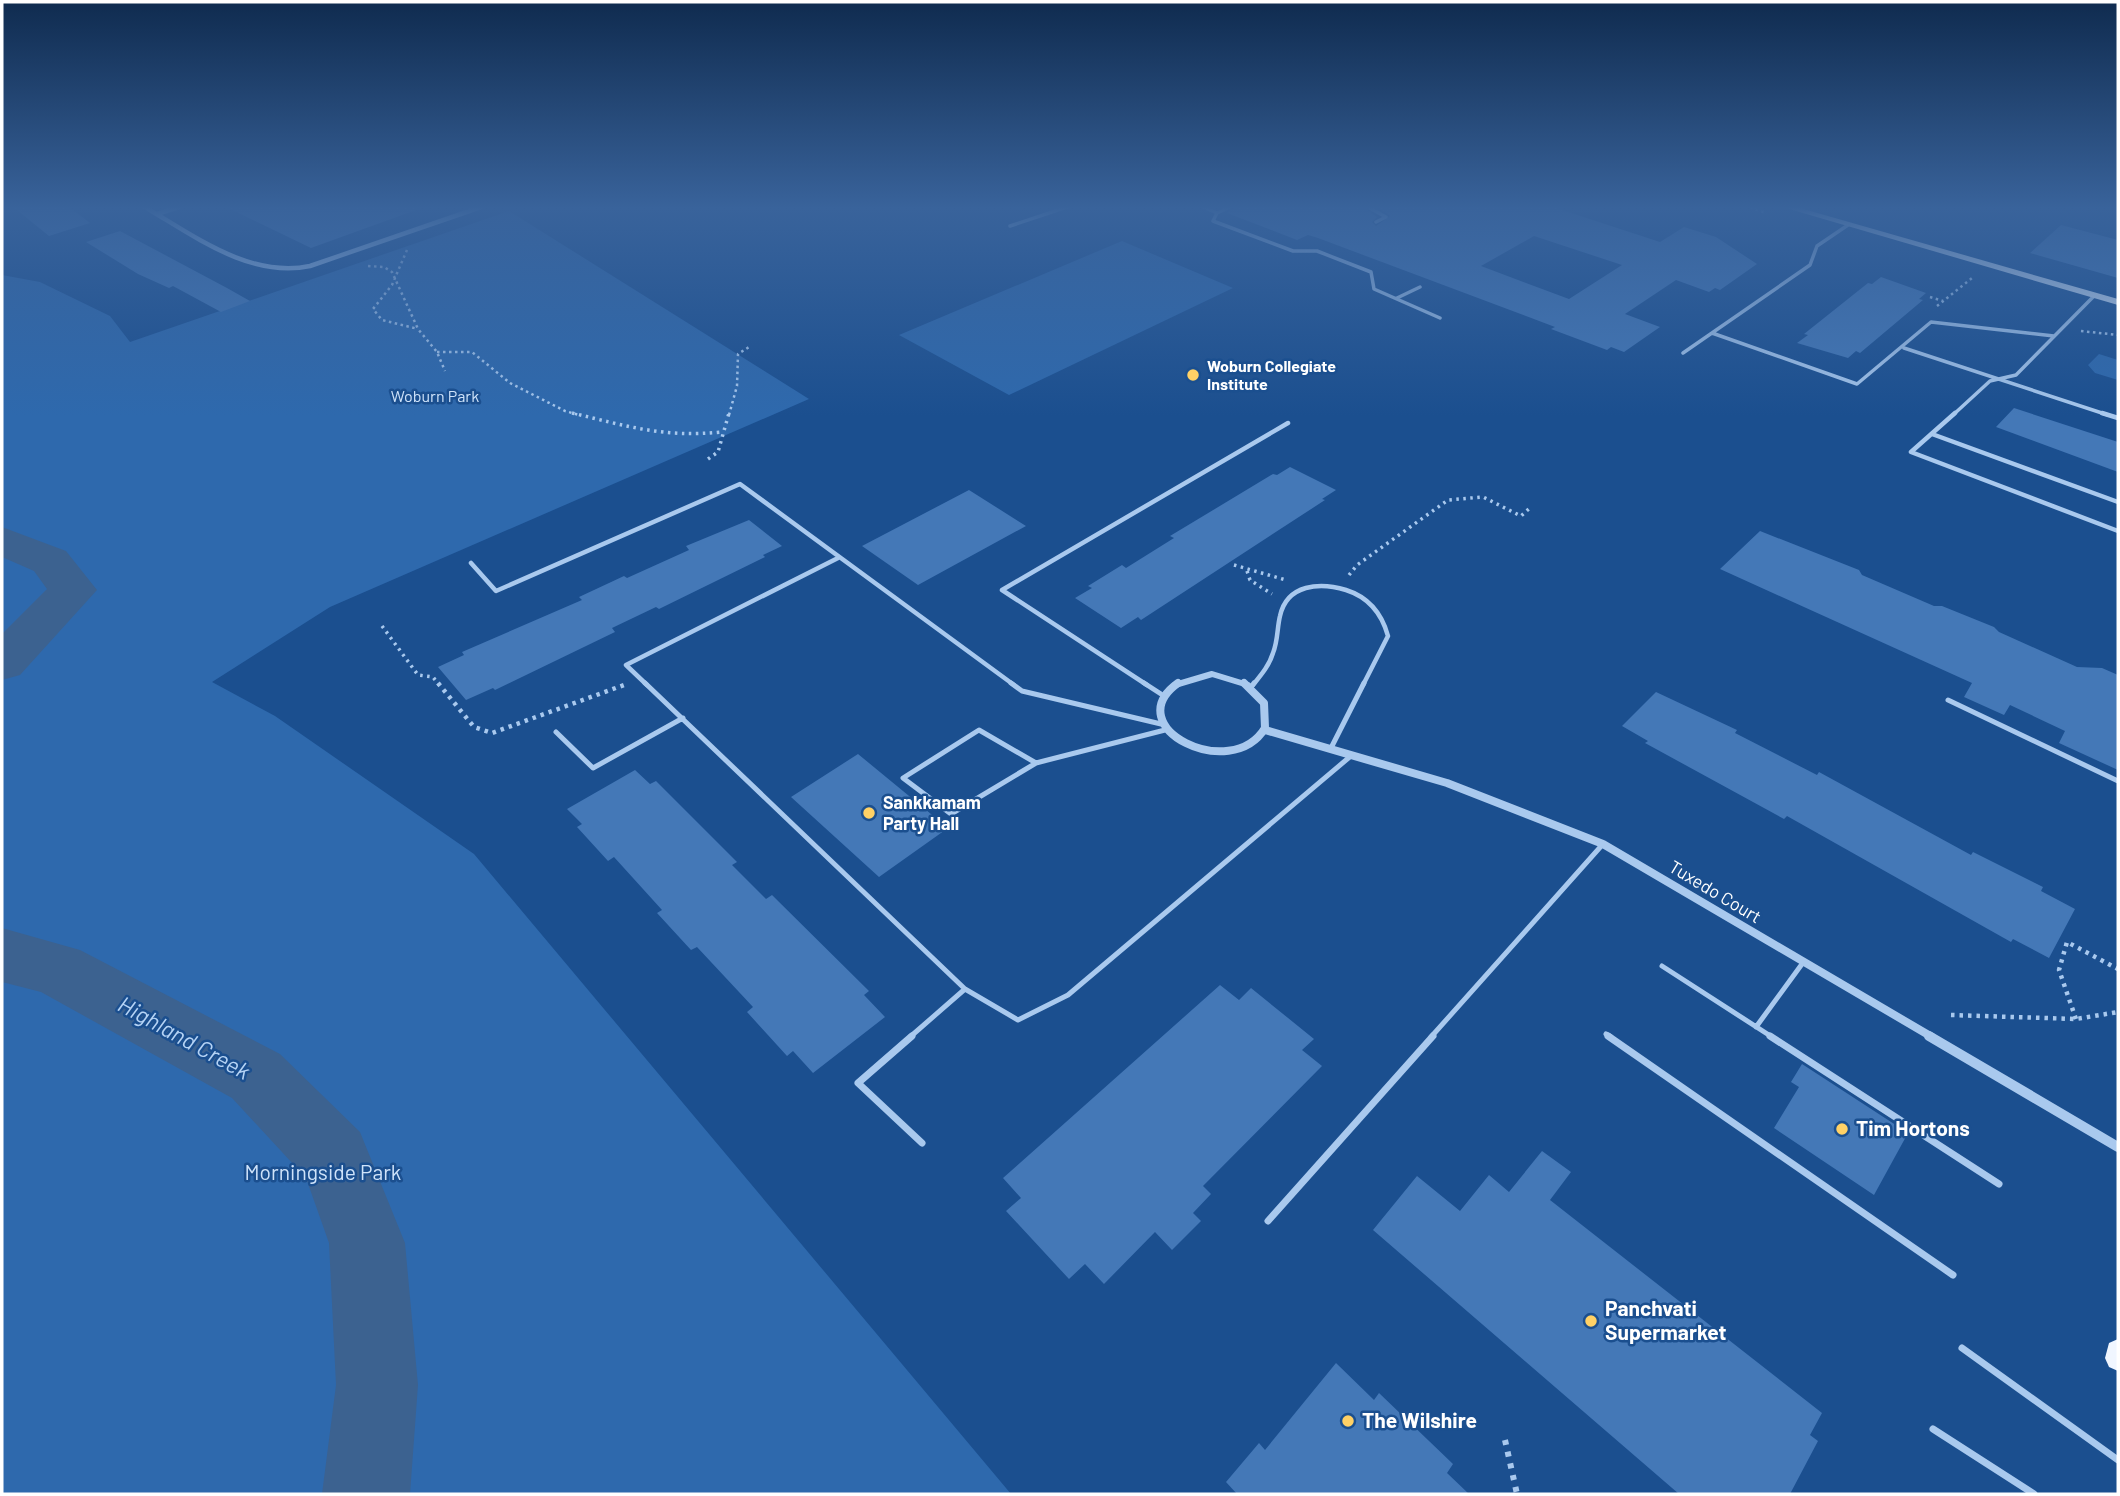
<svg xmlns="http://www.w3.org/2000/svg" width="2120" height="1496" viewBox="0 0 2120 1496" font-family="Barlow,sans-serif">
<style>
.green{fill:#2e69ad}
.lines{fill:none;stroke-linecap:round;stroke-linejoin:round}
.river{fill:#3c6290;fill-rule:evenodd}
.building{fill:#4478b7;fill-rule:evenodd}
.path-far3{stroke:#a9c9ee;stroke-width:2.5;stroke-dasharray:2.5 3.5;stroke-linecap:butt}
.path-far2{stroke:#a9c9ee;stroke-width:3.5;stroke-dasharray:2.5 4.5;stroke-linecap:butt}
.path-far1{stroke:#a9c9ee;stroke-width:4.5;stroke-dasharray:3.5 5;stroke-linecap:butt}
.path{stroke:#a9c9ee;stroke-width:6;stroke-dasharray:5 7;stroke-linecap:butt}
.service-far3{stroke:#a9c9ee;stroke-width:3.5}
.service-far2{stroke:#a9c9ee;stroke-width:4.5}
.service-far1{stroke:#a9c9ee;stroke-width:5}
.service{stroke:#a9c9ee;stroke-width:7}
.minor-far3{stroke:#a9c9ee;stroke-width:4.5}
.minor-far2{stroke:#a9c9ee;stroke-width:6}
.minor-far1{stroke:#a9c9ee;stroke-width:8}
.minor{stroke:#a9c9ee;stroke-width:10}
.secondary{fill:#d6e6fa;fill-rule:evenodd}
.primary{fill:#f0f6ff;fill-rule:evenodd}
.poi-dot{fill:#ffd166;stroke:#1b4f8f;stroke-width:2.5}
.labels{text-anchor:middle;stroke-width:5;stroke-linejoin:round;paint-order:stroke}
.far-poi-label{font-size:16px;font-weight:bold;fill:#fff;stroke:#1b4f8f;text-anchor:start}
.far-park-label{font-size:16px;fill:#cfe3fa;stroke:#1b4f8f}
.poi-label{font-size:18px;font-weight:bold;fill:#fff;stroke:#1b4f8f;text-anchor:start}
.street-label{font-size:18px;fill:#fff;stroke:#1b4f8f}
.near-poi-label{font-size:21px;font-weight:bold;fill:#fff;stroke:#1b4f8f;text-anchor:start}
.near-park-label{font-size:21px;fill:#cfe3fa;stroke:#1b4f8f}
.near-water-label{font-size:23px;font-style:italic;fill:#b5d3f5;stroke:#1b4f8f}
</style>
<rect width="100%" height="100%" fill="#1b4f8f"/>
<path class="green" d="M 509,211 L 809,399 L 330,607 L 212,682 L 275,716 L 474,854 L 1011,1494 L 2,1494 L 2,275 L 40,282 L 110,316 L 130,342 Z
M 1122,241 L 1233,288 L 1009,395 L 899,335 Z
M 2099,354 L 2118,360 L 2118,380 L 2095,373 L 2088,365 Z"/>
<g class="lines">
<path class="river" d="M 2,527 L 66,551 L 97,590 L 20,675 L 2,680 L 2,634 L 47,589 L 34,571 L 2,557 Z
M 2,928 L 80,950 L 280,1054 L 360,1132 L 405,1243 L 418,1385 L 410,1494 L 322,1494 L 336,1385 L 329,1243 L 306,1178 L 232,1098 L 41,992 L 2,982 Z"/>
</g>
<path class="building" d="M 12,206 L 68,206 L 90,223 L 49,236 Z
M 224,206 L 416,206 L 416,210 L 311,248 Z
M 1236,206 L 1362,206 L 1377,217 L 1372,222 L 1376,226 L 1390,216 L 1376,206 L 1550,206 L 1660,242 L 1684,227 L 1716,237 L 1757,264 L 1720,290 L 1715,288 L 1709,292 L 1676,280 L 1625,314 L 1660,327 L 1624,352 L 1611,347 L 1607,350 L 1551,329 L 1555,327 L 1318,238 L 1308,235 L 1297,240 L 1227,213 ZM 1534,236 L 1622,265 L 1569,299 L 1481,266 Z
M 2061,225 L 2118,240 L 2118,278 L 2030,253 Z
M 120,231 L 227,288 L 250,301 L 221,312 L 173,286 L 169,288 L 138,274 L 86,242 Z
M 1881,277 L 1926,293 L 1919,299 L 1923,300 L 1860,353 L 1856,351 L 1848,358 L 1797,343 L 1808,335 L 1804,334 L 1868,283 L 1872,284 Z
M 2014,408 L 2118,442 L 2118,472 L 1996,427 Z
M 1290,467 L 1336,490 L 1322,499 L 1325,500 L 1141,620 L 1138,617 L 1121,628 L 1075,598 L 1092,588 L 1088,586 L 1122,565 L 1126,568 L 1174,538 L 1170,536 L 1273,474 L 1277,475 Z
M 969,490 L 1026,526 L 918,585 L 862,546 Z
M 749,520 L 782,546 L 763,555 L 765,557 L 659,609 L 656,607 L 612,628 L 615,632 L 495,690 L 493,688 L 466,700 L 438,667 L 464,655 L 462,652 L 582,600 L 579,597 L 624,576 L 627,578 L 689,550 L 686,546 Z
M 1760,531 L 1859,570 L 1862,575 L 1934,606 L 1942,606 L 1994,627 L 1999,632 L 2077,667 L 2102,668 L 2118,675 L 2118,770 L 2059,743 L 2065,731 L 2010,705 L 2004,715 L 1964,697 L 1972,683 L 1720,569 Z
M 1656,692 L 1737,730 L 1735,733 L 1817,775 L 1819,772 L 1971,855 L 1973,852 L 2043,887 L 2041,891 L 2075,909 L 2049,958 L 2013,939 L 2011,942 L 1787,816 L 1784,819 L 1645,743 L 1648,741 L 1622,726 Z
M 858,754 L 948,828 L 879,877 L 791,797 Z
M 635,770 L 650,784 L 656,781 L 737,862 L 732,865 L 766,899 L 772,895 L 869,991 L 864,995 L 885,1017 L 813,1073 L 793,1051 L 787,1056 L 747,1012 L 753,1007 L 697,947 L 691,950 L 657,913 L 662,910 L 614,857 L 608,861 L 577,827 L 582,824 L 567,809 Z
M 1220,985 L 1239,1000 L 1251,988 L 1314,1039 L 1302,1050 L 1322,1066 L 1203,1186 L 1211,1194 L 1193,1213 L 1201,1221 L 1172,1250 L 1155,1232 L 1104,1284 L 1085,1264 L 1069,1279 L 1006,1211 L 1021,1198 L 1003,1178 Z
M 1802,1064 L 1908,1133 L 1874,1195 L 1774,1128 L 1799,1087 L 1791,1082 Z
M 1542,1151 L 1571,1172 L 1550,1200 L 1822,1413 L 1810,1435 L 1818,1441 L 1790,1494 L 1679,1494 L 1373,1230 L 1417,1176 L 1460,1211 L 1489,1175 L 1509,1192 Z
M 1336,1363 L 1374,1400 L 1379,1393 L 1453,1464 L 1447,1473 L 1469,1494 L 1237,1494 L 1226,1482 L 1259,1443 L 1265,1450 Z"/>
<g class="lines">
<path class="path-far3" d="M 1744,206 L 1767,213
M 407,250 L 392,285 L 373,309 L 382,320 L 418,329
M 368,266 L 384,267 L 392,272 L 418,329 L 437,352 L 445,371
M 1930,297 L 1943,301
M 1937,306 L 1972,278
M 2081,331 L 2118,335
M 437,352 L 472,352 L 510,383 L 565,411 L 579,415
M 729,415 L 737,386 L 738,354 L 749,347"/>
<path class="path-far2" d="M 572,413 C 627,426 664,438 721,432
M 708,459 L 718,452 L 729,413
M 1234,565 L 1286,580
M 1247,571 L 1250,580 L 1272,594
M 1349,575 L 1357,565 L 1448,500 L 1483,497 L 1521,516 L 1531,507
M 382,626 L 418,675 L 433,677 L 439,685"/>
<path class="path-far1" d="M 438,683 L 474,727 L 492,733 L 624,685
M 1951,1015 L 2076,1019 L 2118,1012
M 2076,1019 L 2059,970 L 2067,942 L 2118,969"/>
<path class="path" d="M 1505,1440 L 1517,1494"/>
<path class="service-far3" d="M 1201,206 L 1217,213 L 1213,221 L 1293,251 L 1317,251 L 1371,272 L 1374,289 L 1440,318
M 1366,206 L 1386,217 L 1376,222
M 1217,213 L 1232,206
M 1010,226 L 1070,206
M 1397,298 L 1420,287
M 1712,333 L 1857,384 L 1931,322 L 2054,336
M 1904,348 L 2108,415
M 1683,353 L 1810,265 L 1817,246 L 1848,225
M 1953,415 L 1990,381 L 2016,375 L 2095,295"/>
<path class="service-far2" d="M 1955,413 L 1911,452 L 2118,531
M 2102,413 L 2118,418
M 1932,434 L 2118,502
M 471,563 L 496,591 L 740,484 L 1014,685
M 647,685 L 626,665 L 838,558
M 1147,685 L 1002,590 L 1288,423
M 1253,685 C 1261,675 1269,666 1273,653 C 1278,641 1277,628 1280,616 C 1287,584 1320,582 1346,590 C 1368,597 1382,614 1388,636 L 1363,685"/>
<path class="service-far1" d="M 645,683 L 965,989 L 1018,1020 L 1068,995 L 1352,755
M 1011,683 L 1022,691 L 1161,724
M 1144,683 L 1161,694
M 1251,687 L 1254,683
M 1948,700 L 2118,781
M 979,730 L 1036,763 L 951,814 L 903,778 Z
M 556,732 L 593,768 L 683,718
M 1331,748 L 1364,683
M 1036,763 L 1165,730
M 1662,966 L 1772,1037
M 1756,1027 L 1802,964
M 1606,1034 L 1611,1037
M 910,1037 L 965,989
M 1431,1037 L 1603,844"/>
<path class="service" d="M 912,1036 L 858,1083 L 922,1143
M 1608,1036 L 1953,1275
M 1770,1036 L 1999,1184
M 1268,1221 L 1433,1036
M 1962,1348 L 2118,1460
M 1933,1429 L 2034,1494"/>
<path class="minor-far3" d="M 143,206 C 193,235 250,279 310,266 L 484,206
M 157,214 L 182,206"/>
<path class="minor-far2" d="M 1175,685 L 1212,674 L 1248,685"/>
<path class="minor-far1" d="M 1178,683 C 1117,727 1231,784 1265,728 L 1264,703 L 1244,683
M 1265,730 L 1447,783 L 1603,844 L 1932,1037"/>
<path class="minor" d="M 1929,1036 L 2118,1147"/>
<path class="secondary" d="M 1779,206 L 1793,206 L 2118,299 L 2118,305 Z"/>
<path class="primary" d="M 2118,1339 L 2118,1371 L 2109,1367 L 2105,1358 L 2109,1343 Z"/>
</g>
<linearGradient id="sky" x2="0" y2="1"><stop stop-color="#0f2b4f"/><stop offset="0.5" stop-color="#39639b"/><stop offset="1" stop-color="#39639b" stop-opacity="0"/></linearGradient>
<rect width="2120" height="416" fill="url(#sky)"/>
<g class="poi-dot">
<circle cx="1193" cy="375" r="7"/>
<circle cx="869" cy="813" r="7"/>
<circle cx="1842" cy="1129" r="7"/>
<circle cx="1591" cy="1321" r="7"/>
<circle cx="1348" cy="1421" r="7"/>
</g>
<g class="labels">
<g class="far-poi-label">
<text x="1207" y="372">Woburn Collegiate<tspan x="1207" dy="18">Institute</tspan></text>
</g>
<g class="far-park-label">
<text x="435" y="402">Woburn Park</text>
</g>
<g class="poi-label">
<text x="883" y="809">Sankkamam<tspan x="883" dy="21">Party Hall</tspan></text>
</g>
<g class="street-label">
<text transform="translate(1715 892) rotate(31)" y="6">Tuxedo Court</text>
</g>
<g class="near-poi-label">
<text x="1856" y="1136">Tim Hortons</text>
<text x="1605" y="1316">Panchvati<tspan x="1605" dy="24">Supermarket</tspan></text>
<text x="1362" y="1428">The Wilshire</text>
</g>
<g class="near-park-label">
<text x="323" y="1180">Morningside Park</text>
</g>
<g class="near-water-label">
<text transform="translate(184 1038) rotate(29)" y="8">Highland Creek</text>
</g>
</g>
<rect width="2120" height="1496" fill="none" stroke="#ffffff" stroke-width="7"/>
</svg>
